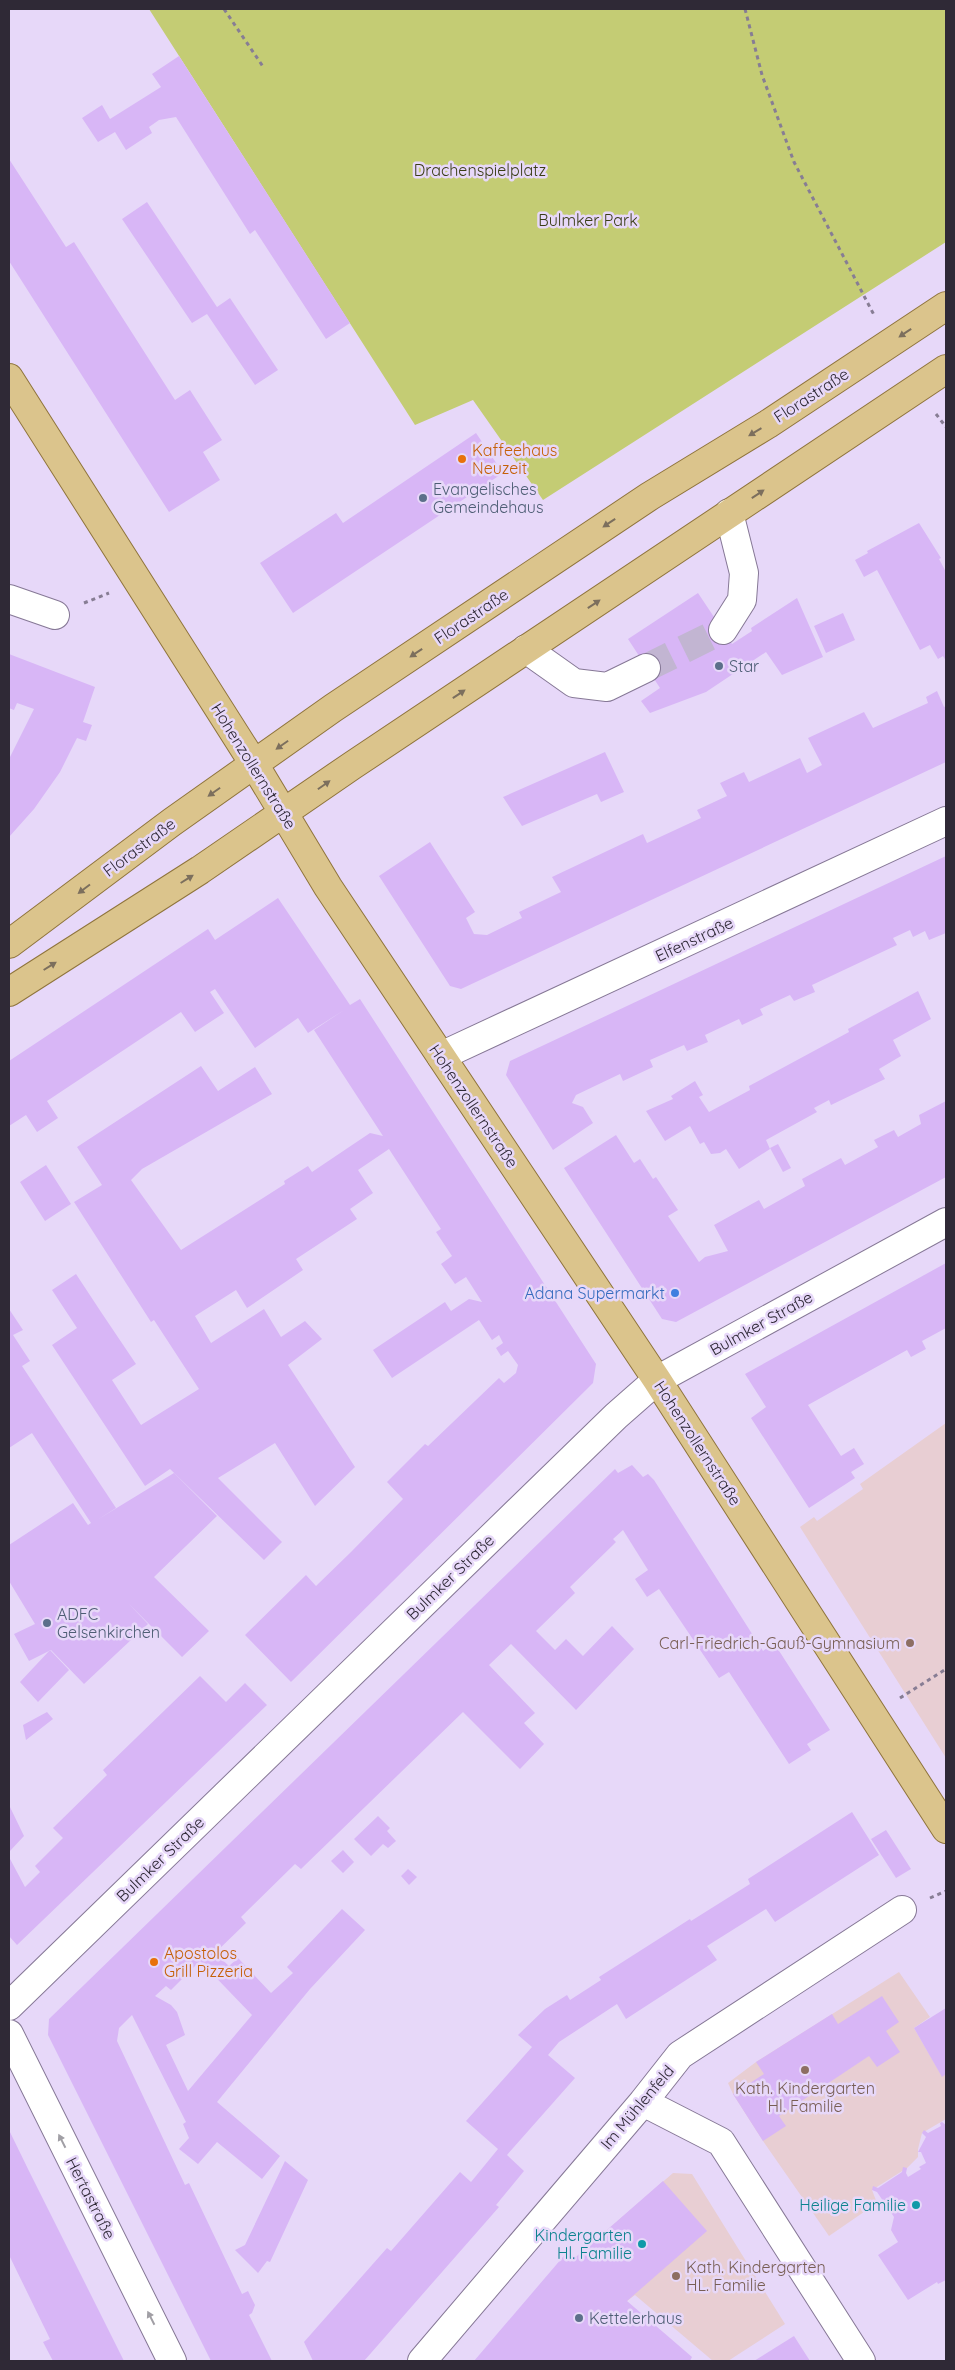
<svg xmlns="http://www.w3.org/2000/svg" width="955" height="2370" viewBox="0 0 955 2370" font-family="Quicksand,sans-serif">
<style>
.commercial{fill:#e8ced3}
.green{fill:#c4cc74}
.building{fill:#d8b6f6;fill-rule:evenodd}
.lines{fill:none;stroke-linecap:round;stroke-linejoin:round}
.minor-tunnel{stroke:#c2b5d2;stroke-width:28;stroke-dasharray:28 14;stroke-linecap:butt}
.minor-casing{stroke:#867896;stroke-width:30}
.major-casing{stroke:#8f743c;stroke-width:30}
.path{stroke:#877d94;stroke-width:3;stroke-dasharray:4 4;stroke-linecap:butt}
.minor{stroke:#fff;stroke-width:28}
.major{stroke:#dbc48c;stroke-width:28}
.oneway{fill:#7c6f5d}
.oneway2{fill:#a19fa5}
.food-dot{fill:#e8710a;stroke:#e7d8f9;stroke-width:2}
.service-dot{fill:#5c6f8a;stroke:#e7d8f9;stroke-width:2}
.shop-dot{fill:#3f7fe0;stroke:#e7d8f9;stroke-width:2}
.education-dot{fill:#8d6e63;stroke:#e7d8f9;stroke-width:2}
.culture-dot{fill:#0f9aa8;stroke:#e7d8f9;stroke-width:2}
.labels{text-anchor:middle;stroke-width:5;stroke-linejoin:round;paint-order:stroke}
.park-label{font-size:16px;fill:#3a3d16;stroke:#e7d8f9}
.street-label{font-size:16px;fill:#2f2936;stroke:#e7d8f9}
.food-label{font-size:16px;fill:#c56008;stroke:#e7d8f9;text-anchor:start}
.service-label{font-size:16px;fill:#4e5e75;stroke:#e7d8f9;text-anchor:start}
.shop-label{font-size:16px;fill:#366cbe;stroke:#e7d8f9;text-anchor:end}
.education-label{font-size:16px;fill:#785e54;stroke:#e7d8f9;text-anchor:end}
.culture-label{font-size:16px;fill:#0d838f;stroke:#e7d8f9;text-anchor:end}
</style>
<rect width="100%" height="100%" fill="#e7d8f9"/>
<path class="commercial" d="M 946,1423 L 946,1758 L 800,1527 L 814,1517 L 817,1521 L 863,1489 L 860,1484 Z
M 899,1972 L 930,2017 L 914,2028 L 942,2076 L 946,2074 L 946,2119 L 922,2133 L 918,2149 L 918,2157 L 907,2168 L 872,2190 L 877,2203 L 829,2236 L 763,2141 L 733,2094 L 728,2083 L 756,2062 Z
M 673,2173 L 692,2174 L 785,2324 L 728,2361 L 713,2361 L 635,2295 L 627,2301 L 576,2257 Z"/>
<path class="green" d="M 149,9 L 946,9 L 946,242 L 543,500 L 473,400 L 415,425 Z"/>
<path class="building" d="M 179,56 L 350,323 L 326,339 L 255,230 L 250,234 L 176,117 L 159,120 L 149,127 L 152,133 L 126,150 L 115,132 L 98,142 L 82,118 L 102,105 L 110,119 L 161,87 L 152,74 Z
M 9,159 L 66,247 L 74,242 L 175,400 L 190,390 L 222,440 L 203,452 L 220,480 L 169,512 L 9,261 Z
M 147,202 L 217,307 L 230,298 L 278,370 L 255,385 L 207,314 L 192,323 L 122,219 Z
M 476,433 L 503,473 L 293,613 L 260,563 L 336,513 L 343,523 Z
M 919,523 L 941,558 L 939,559 L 946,572 L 946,661 L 943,656 L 938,659 L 930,645 L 920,650 L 877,570 L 864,577 L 855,560 L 868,553 L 867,551 Z
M 698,593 L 732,644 L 752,631 L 751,628 L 797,598 L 823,657 L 782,675 L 766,652 L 706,692 L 650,713 L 641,701 L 660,688 L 628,639 Z
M 843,613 L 855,640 L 826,653 L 814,626 Z
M 9,654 L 95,687 L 83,722 L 92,725 L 86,741 L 77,738 L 60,772 L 34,809 L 9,837 L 9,759 L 34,709 L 17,703 L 14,710 L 9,708 Z
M 937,691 L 944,707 L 946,706 L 946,762 L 461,989 L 450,986 L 379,876 L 430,842 L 475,912 L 466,918 L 474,934 L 487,935 L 522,918 L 519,912 L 561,892 L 552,877 L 643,834 L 647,843 L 701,818 L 697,810 L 727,796 L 720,783 L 744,772 L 749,782 L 800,758 L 807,773 L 822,765 L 808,738 L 864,712 L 873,728 L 928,703 L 926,697 Z
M 605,752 L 624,792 L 601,802 L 597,794 L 522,826 L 503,797 Z
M 946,856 L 946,933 L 929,940 L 925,931 L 913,937 L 910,930 L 893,938 L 897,945 L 812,985 L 815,992 L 794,1001 L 790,995 L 760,1009 L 763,1015 L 742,1025 L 739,1019 L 705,1035 L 708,1042 L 687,1051 L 684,1045 L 650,1060 L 653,1067 L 623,1081 L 620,1074 L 576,1095 L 572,1103 L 583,1107 L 593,1123 L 553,1150 L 506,1075 L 510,1061 Z
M 278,898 L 350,1005 L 360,999 L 596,1364 L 593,1383 L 291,1682 L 245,1635 L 306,1575 L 316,1586 L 351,1552 L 403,1499 L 387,1482 L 425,1444 L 428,1446 L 499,1378 L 504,1383 L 516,1373 L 518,1365 L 508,1351 L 501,1356 L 496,1348 L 503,1343 L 499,1335 L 492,1340 L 479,1320 L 392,1378 L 373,1350 L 445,1302 L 451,1311 L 469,1299 L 482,1302 L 466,1277 L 455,1284 L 441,1264 L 452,1256 L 436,1232 L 441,1229 L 389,1149 L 358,1170 L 373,1193 L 350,1209 L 357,1219 L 296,1259 L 303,1270 L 247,1308 L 236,1290 L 195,1316 L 211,1343 L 264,1309 L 281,1337 L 305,1321 L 322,1339 L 288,1365 L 355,1467 L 315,1506 L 275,1443 L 218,1478 L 282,1542 L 264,1560 L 170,1469 L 145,1486 L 52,1345 L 77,1328 L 52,1290 L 76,1274 L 101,1312 L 136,1364 L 112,1380 L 141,1425 L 199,1389 L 154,1320 L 151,1322 L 74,1202 L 102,1185 L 77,1147 L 201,1066 L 218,1091 L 255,1067 L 272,1094 L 142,1169 L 131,1180 L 181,1250 L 285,1184 L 284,1181 L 308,1166 L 312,1172 L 370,1133 L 383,1136 L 314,1030 L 344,1010 L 308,1033 L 298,1018 L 255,1048 L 215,989 L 210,992 L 224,1013 L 195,1032 L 181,1012 L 47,1101 L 58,1118 L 37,1132 L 26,1115 L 9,1126 L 9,1061 L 208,929 L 215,940 Z
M 918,991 L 931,1019 L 893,1040 L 901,1056 L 879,1069 L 885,1079 L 831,1105 L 829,1100 L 814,1108 L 817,1112 L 766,1140 L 770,1149 L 739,1169 L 726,1149 L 720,1153 L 711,1154 L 704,1142 L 700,1144 L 690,1126 L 665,1141 L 646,1111 L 673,1099 L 671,1096 L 695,1081 L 703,1095 L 699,1097 L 709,1112 L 750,1090 L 749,1086 L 849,1032 L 848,1029 Z
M 946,1101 L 946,1177 L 676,1322 L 662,1319 L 564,1168 L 616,1135 L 634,1163 L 640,1159 L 653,1179 L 656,1177 L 678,1210 L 668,1216 L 699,1262 L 705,1257 L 728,1251 L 714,1225 L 759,1200 L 764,1209 L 805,1186 L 802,1179 L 841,1158 L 845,1165 L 878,1147 L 874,1140 L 894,1130 L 898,1137 L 921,1124 L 919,1115 Z
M 778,1144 L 791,1168 L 783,1172 L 770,1148 Z
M 46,1165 L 71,1204 L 45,1221 L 20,1182 Z
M 946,1263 L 946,1328 L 922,1341 L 926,1349 L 911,1357 L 907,1350 L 808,1405 L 841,1456 L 854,1448 L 864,1464 L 851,1472 L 855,1478 L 809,1508 L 751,1418 L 766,1407 L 745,1374 Z
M 9,1309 L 23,1330 L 13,1335 L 30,1361 L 22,1366 L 116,1508 L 97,1520 L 174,1473 L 217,1516 L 154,1577 L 209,1631 L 182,1657 L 129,1604 L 148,1624 L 84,1684 L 51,1650 L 29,1661 L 14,1634 L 35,1624 L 9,1581 L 9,1545 L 73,1503 L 88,1525 L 91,1523 L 32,1433 L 9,1448 Z
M 632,1465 L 643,1477 L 648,1474 L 654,1480 L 763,1651 L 774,1643 L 830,1730 L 807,1744 L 811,1750 L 789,1764 L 729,1672 L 719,1678 L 659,1589 L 647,1597 L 635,1579 L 648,1570 L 623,1530 L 613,1539 L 616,1542 L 612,1546 L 570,1587 L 575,1593 L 536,1631 L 555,1650 L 566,1639 L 583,1656 L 612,1626 L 634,1649 L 576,1710 L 511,1644 L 489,1665 L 535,1713 L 524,1723 L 544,1744 L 520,1769 L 463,1712 L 301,1869 L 295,1864 L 241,1917 L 246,1923 L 215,1953 L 229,1966 L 238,1958 L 271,1993 L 293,1973 L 287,1967 L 342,1909 L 365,1930 L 310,1989 L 217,2102 L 280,2156 L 262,2179 L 217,2142 L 198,2164 L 179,2149 L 189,2138 L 183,2124 L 186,2122 L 132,2015 L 119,2028 L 117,2041 L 185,2185 L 189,2183 L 242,2294 L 248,2291 L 255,2305 L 252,2313 L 249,2315 L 272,2361 L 211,2361 L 48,2035 L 49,2019 L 615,1469 L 618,1473 ZM 200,1961 L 252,2015 L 188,2091 L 166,2045 L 185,2035 L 177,2012 L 171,2005 L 155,1996 L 166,1986 L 171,1990 Z
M 50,1650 L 69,1670 L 38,1702 L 20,1682 Z
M 200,1676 L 226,1702 L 245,1683 L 267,1705 L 17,1945 L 9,1936 L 9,1857 L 25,1887 L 40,1872 L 35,1866 L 63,1838 L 53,1828 L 107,1775 L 103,1770 Z
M 47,1712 L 53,1719 L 26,1740 L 23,1725 Z
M 9,1805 L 24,1836 L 9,1852 Z
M 852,1812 L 879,1855 L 775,1922 L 766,1909 L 707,1946 L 717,1960 L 626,2019 L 617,2004 L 559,2042 L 548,2055 L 575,2078 L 507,2155 L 524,2171 L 496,2205 L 499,2207 L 364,2361 L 313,2361 L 304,2342 L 387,2248 L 391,2251 L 460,2172 L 471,2182 L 498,2149 L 466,2121 L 532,2047 L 518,2035 L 545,2009 L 567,1995 L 570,2000 L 601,1980 L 599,1977 L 690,1919 L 691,1921 L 750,1884 L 748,1879 Z
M 378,1816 L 390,1828 L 387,1831 L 396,1841 L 388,1848 L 383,1844 L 371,1856 L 354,1839 Z
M 886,1830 L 911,1869 L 896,1878 L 871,1839 Z
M 343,1850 L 354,1862 L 343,1873 L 331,1861 Z
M 408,1869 L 417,1877 L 409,1885 L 401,1876 Z
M 882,1996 L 899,2022 L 886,2031 L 900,2052 L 877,2067 L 869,2056 L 779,2116 L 786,2126 L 763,2141 L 733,2094 L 764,2074 L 756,2062 L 832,2014 L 838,2024 Z
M 946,2008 L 946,2074 L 942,2077 L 914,2028 Z
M 942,2122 L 946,2125 L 946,2280 L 938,2284 L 937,2282 L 908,2300 L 878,2255 L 898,2242 L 891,2230 L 894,2217 L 877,2192 L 872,2190 L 873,2186 L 878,2188 L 902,2172 L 903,2167 L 907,2168 L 906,2173 L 908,2177 L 921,2169 L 919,2167 L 926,2163 L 921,2152 L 918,2152 L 926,2137 L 922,2133 L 924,2130 L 928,2133 L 941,2126 L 940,2123 Z
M 9,2130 L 28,2169 L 124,2361 L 53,2361 L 43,2342 L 50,2339 L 9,2255 Z
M 285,2161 L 308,2180 L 270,2262 L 267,2261 L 258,2273 L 235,2250 L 245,2245 Z
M 663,2181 L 707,2231 L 627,2301 L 692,2357 L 690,2361 L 474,2361 L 568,2251 L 576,2257 Z
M 794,2336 L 810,2361 L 754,2361 Z"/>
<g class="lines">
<path class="minor-tunnel" d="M 646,668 L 723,630"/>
<g class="minor-casing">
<path id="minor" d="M 9,599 L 55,615
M 723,630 L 742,600 L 744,573 L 729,513
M 526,649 L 574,683 L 607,687 L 646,668
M 441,1056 L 946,821
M 9,2006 L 616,1416 L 657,1380 L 946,1222
M 9,2034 L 172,2361
M 643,2102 L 721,2142 L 861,2361
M 422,2361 L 643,2102 L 680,2055 L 902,1910"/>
</g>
<g class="major-casing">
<path id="major" d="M 9,378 L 254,764 L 328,887 L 657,1380 L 946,1829
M 9,944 L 172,822 L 333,708 L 650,496 L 768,424 L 946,306
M 9,992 L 200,870 L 353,765 L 946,369"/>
</g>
<path class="path" d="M 224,9 L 264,68
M 745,9 L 762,75 L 794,162 L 874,315
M 936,414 L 946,427
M 84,603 L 109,593
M 900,1698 L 946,1669
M 930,1898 L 946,1891"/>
<use href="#minor" class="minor"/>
<use href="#major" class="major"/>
</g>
<defs><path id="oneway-solid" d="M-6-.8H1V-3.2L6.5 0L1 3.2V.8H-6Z" transform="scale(1.25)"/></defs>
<g class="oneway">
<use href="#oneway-solid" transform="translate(905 333) rotate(146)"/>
<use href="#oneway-solid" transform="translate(755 432) rotate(149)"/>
<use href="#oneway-solid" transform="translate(758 494) rotate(-34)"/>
<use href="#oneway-solid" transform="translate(609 523) rotate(146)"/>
<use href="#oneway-solid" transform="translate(594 604) rotate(-34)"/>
<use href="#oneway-solid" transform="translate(416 653) rotate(146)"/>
<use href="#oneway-solid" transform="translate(459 694) rotate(-34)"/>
<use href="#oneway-solid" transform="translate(282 745) rotate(145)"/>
<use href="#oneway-solid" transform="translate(324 785) rotate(-35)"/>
<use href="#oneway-solid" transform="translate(214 792) rotate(145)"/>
<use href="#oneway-solid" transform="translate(187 879) rotate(-32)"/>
<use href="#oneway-solid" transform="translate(84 889) rotate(143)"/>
<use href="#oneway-solid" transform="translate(50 966) rotate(-32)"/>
</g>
<g class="oneway2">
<use href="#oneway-solid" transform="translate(62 2141) rotate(-117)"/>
<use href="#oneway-solid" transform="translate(151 2318) rotate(-117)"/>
</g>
<g class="food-dot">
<circle cx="462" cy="459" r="5"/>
<circle cx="154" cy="1962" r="5"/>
</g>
<g class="service-dot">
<circle cx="423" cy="498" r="5"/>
<circle cx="719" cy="666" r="5"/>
<circle cx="47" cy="1623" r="5"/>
<circle cx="579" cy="2318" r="5"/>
</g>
<circle class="shop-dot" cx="675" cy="1293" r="5"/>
<g class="education-dot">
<circle cx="910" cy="1643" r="5"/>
<circle cx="805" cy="2070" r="5"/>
<circle cx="676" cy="2276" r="5"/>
</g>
<g class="culture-dot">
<circle cx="916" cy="2205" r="5"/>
<circle cx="642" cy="2244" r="5"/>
</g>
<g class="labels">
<g class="park-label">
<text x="480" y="176">Drachenspielplatz</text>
<text x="588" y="226">Bulmker Park</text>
</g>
<g class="street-label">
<text transform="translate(811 395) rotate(-33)" y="6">Florastraße</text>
<text transform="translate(471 616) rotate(-34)" y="6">Florastraße</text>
<text transform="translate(254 766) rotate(58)" y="6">Hohenzollernstraße</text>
<text transform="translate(139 847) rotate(-37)" y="6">Florastraße</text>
<text transform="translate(694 939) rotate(-25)" y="6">Elfenstraße</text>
<text transform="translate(474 1106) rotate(56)" y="6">Hohenzollernstraße</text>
<text transform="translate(761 1323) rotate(-29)" y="6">Bulmker Straße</text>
<text transform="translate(698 1443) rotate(57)" y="6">Hohenzollernstraße</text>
<text transform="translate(450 1577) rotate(-44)" y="6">Bulmker Straße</text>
<text transform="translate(160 1859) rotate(-44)" y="6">Bulmker Straße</text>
<text transform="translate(637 2107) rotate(-50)" y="6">Im Mühlenfeld</text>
<text transform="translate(91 2198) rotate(63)" y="6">Hertastraße</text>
</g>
<g class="food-label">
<text x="472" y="456">Kaffeehaus<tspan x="472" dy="18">Neuzeit</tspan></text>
<text x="164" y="1959">Apostolos<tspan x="164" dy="18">Grill Pizzeria</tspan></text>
</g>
<g class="service-label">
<text x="433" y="495">Evangelisches<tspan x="433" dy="18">Gemeindehaus</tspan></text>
<text x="729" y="672">Star</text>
<text x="57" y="1620">ADFC<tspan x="57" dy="18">Gelsenkirchen</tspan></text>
<text x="589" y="2324">Kettelerhaus</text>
</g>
<g class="shop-label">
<text x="665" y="1299">Adana Supermarkt</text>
</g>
<g class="education-label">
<text x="900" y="1649">Carl-Friedrich-Gauß-Gymnasium</text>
<text x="805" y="2094" text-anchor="middle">Kath. Kindergarten<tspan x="805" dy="18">Hl. Familie</tspan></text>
<text x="686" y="2273" text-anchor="start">Kath. Kindergarten<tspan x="686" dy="18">HL. Familie</tspan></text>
</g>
<g class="culture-label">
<text x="906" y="2211">Heilige Familie</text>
<text x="632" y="2241">Kindergarten<tspan x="632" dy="18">Hl. Familie</tspan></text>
</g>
</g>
<rect width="955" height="2370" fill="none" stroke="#2f2936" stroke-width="20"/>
</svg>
